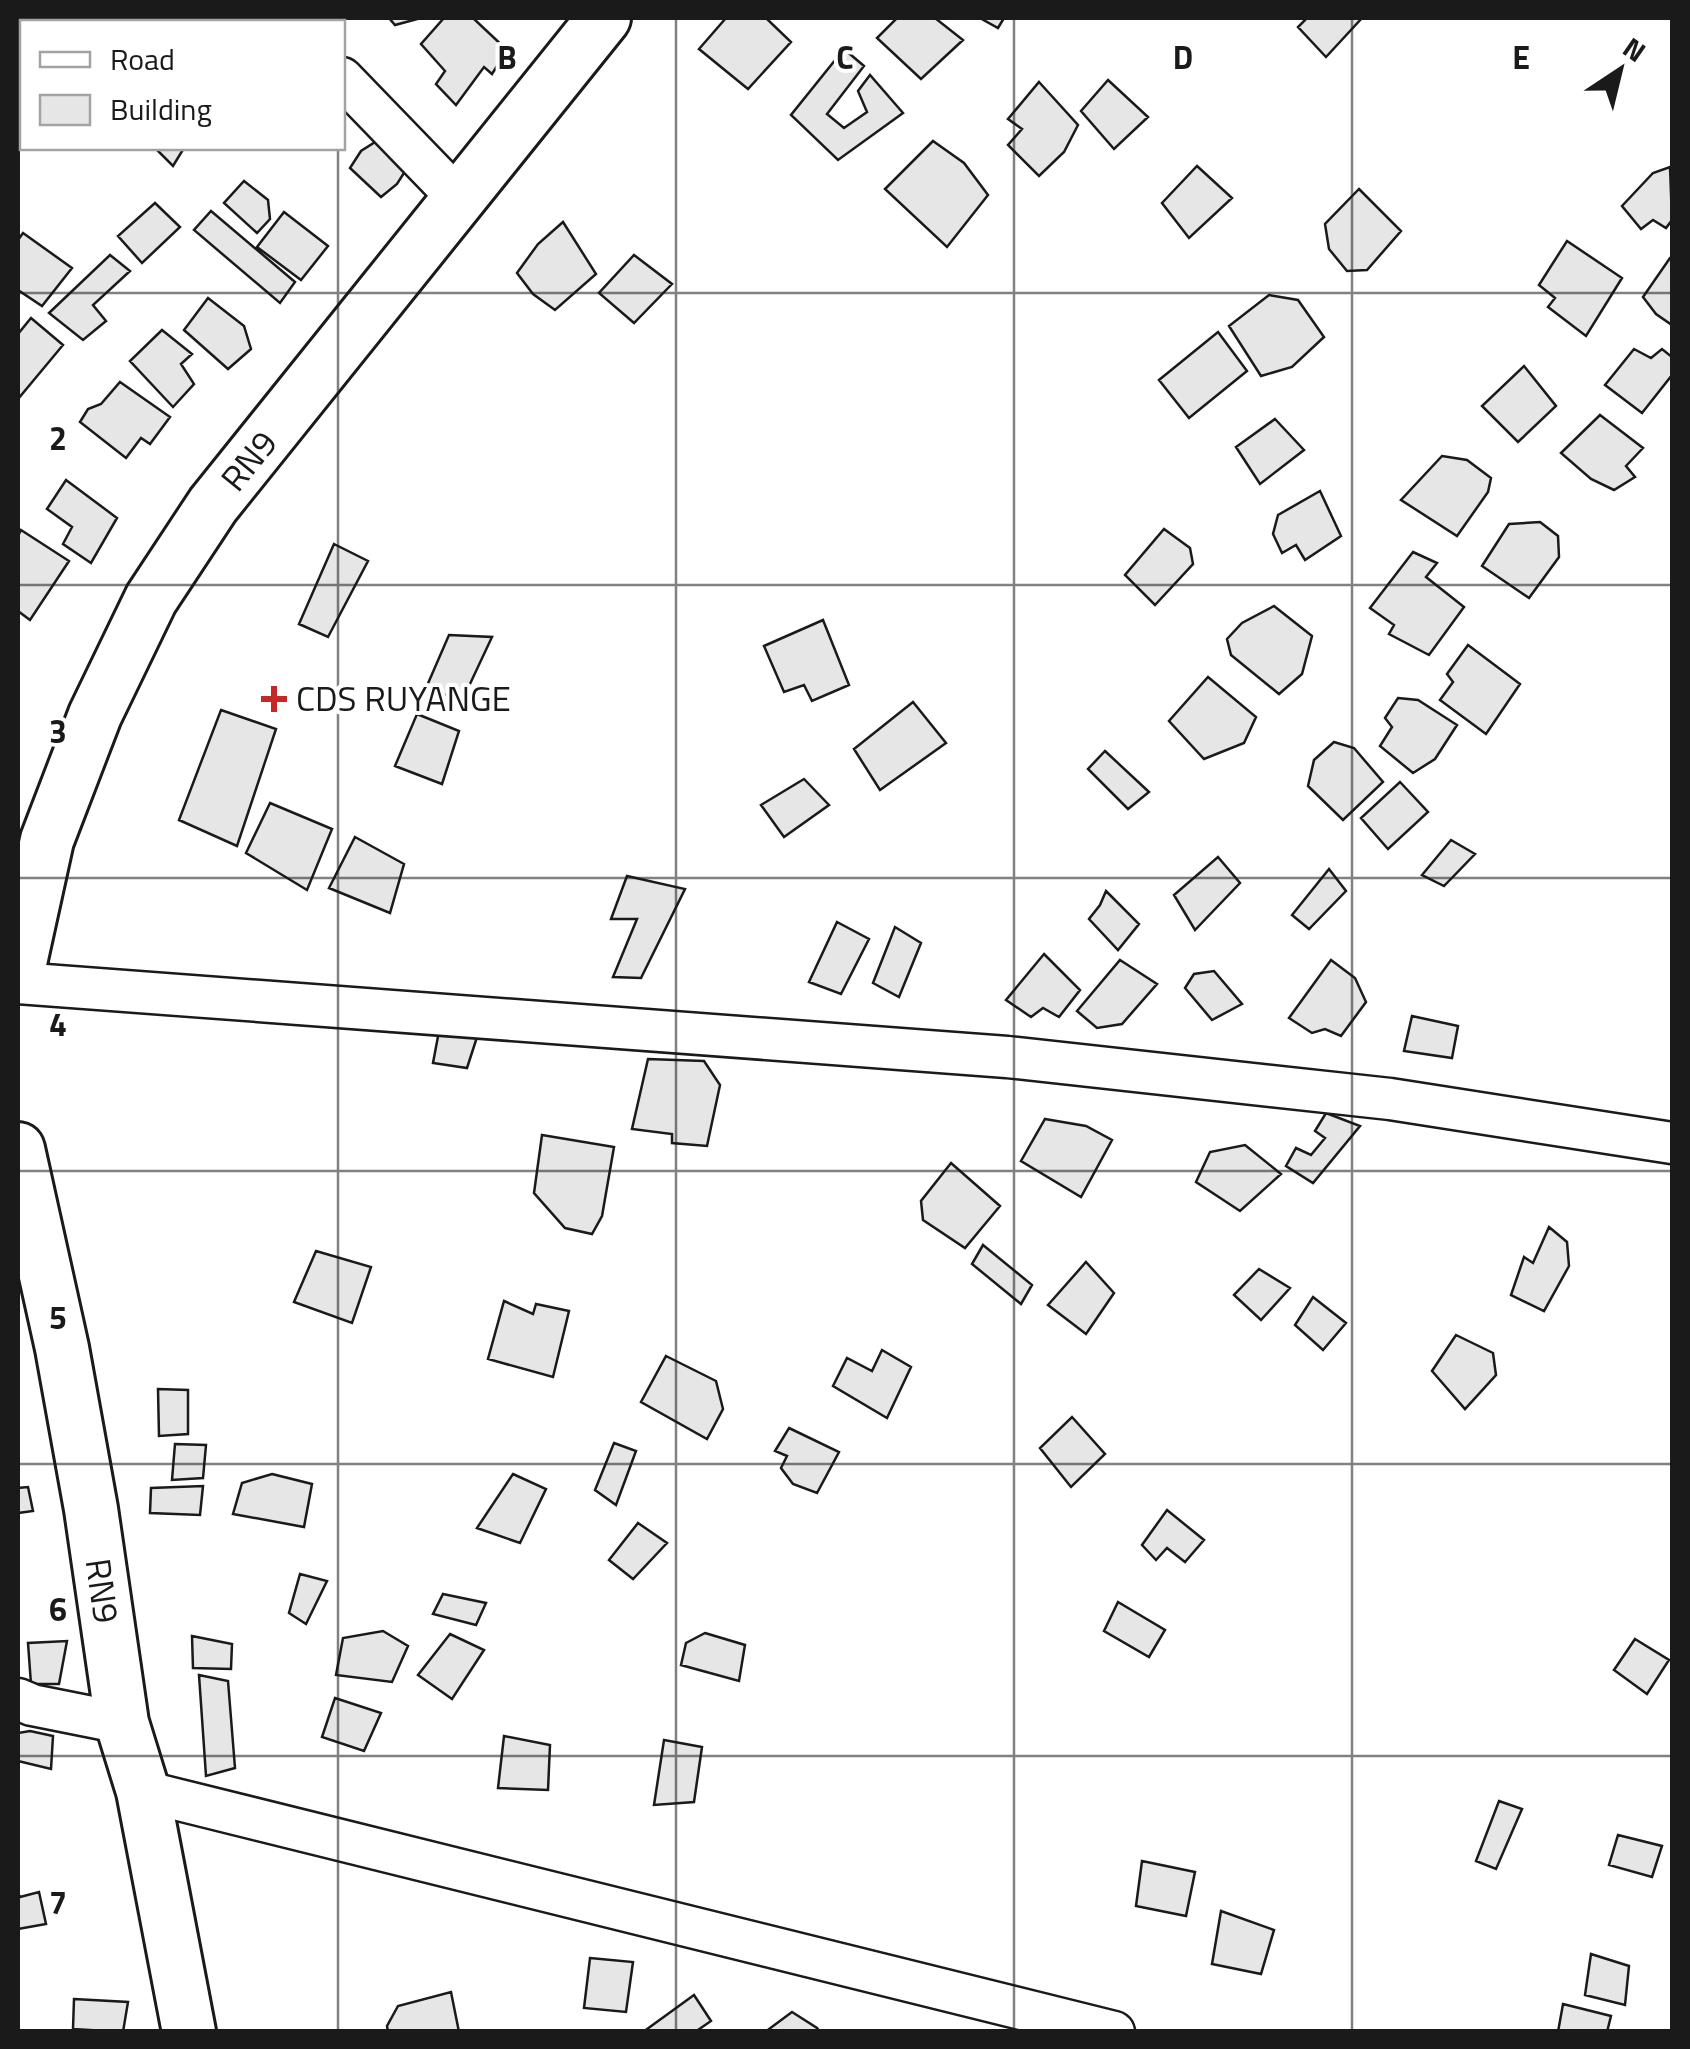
<svg xmlns="http://www.w3.org/2000/svg" width="1690" height="2049" viewBox="0 0 1690 2049" font-family="'Titillium Web',sans-serif">
<style>
.building{fill:#e6e6e6;stroke:#1a1a1a;stroke-width:2.5}
.lines{fill:none;stroke-linecap:round;stroke-linejoin:round}
.minor-casing{stroke:#1a1a1a;stroke-width:45}
.major-casing{stroke:#1a1a1a;stroke-width:58}
.minor{stroke:#fff;stroke-width:40}
.major{stroke:#fff;stroke-width:52}
.grid{fill:none;stroke:#1a1a1a;stroke-width:2.5;stroke-opacity:0.55}
.poi-dot{fill:#c62828;stroke:#fff;stroke-width:4}
.labels{text-anchor:middle;stroke-width:8;stroke-linejoin:round;paint-order:stroke}
.street-label{font-size:35px;fill:#1a1a1a;stroke:#fff}
.poi-label{font-size:35px;fill:#1a1a1a;stroke:#fff;text-anchor:start}
.grid-label{font-size:32px;text-anchor:middle;font-weight:bold;fill:#1a1a1a;stroke:#fff;stroke-width:8;stroke-linejoin:round;paint-order:stroke}
</style>
<rect width="100%" height="100%" fill="#fff"/>
<path class="building" d="M 110,18 L 151,18 L 155,21 L 115,22 Z
M 389,18 L 421,18 L 395,25 Z
M 444,18 L 473,18 L 507,50 L 492,74 L 484,67 L 456,105 L 436,84 L 445,71 L 421,44 Z
M 726,18 L 766,18 L 791,42 L 748,89 L 699,49 Z
M 897,18 L 935,18 L 963,40 L 921,79 L 877,38 Z
M 980,18 L 1004,18 L 998,28 Z
M 1307,18 L 1362,18 L 1326,57 L 1298,27 Z
M 844,49 L 864,66 L 827,114 L 844,128 L 867,112 L 858,91 L 870,75 L 903,113 L 838,160 L 791,115 Z
M 1108,80 L 1148,117 L 1114,149 L 1081,111 Z
M 1039,82 L 1078,125 L 1064,152 L 1039,176 L 1008,145 L 1022,129 L 1008,119 Z
M 383,137 L 411,162 L 397,184 L 381,197 L 350,168 L 361,151 Z
M 933,141 L 964,163 L 988,195 L 947,247 L 885,189 Z
M 155,148 L 184,148 L 173,166 Z
M 1197,166 L 1232,198 L 1189,238 L 1162,203 Z
M 1670,167 L 1672,220 L 1666,228 L 1653,220 L 1641,229 L 1622,206 L 1653,173 Z
M 244,181 L 268,200 L 270,219 L 257,233 L 224,203 Z
M 1359,189 L 1401,231 L 1367,270 L 1347,271 L 1329,249 L 1325,224 Z
M 155,203 L 180,227 L 142,263 L 118,236 Z
M 211,211 L 295,282 L 280,303 L 194,230 Z
M 284,212 L 328,246 L 301,280 L 257,247 Z
M 563,222 L 596,274 L 555,310 L 533,294 L 517,273 L 538,244 Z
M 23,233 L 72,268 L 42,306 L 18,290 L 18,240 Z
M 1567,241 L 1622,278 L 1586,336 L 1548,307 L 1555,298 L 1539,285 Z
M 110,255 L 130,271 L 93,305 L 106,321 L 83,340 L 49,313 Z
M 634,255 L 672,284 L 634,323 L 599,293 Z
M 1670,258 L 1672,258 L 1672,325 L 1656,314 L 1643,297 Z
M 1269,295 L 1298,300 L 1324,337 L 1292,367 L 1261,376 L 1229,326 Z
M 208,298 L 244,326 L 251,349 L 228,369 L 184,330 Z
M 31,318 L 63,345 L 18,399 L 18,334 Z
M 162,330 L 192,354 L 181,364 L 194,384 L 173,407 L 130,361 Z
M 1218,332 L 1247,371 L 1189,418 L 1159,380 Z
M 1634,349 L 1651,358 L 1662,349 L 1672,357 L 1672,375 L 1642,413 L 1605,385 Z
M 1524,366 L 1556,406 L 1518,442 L 1482,406 Z
M 120,382 L 170,417 L 150,444 L 141,438 L 126,458 L 80,422 L 88,409 L 101,404 Z
M 1600,415 L 1643,448 L 1626,466 L 1635,477 L 1614,490 L 1591,479 L 1561,453 Z
M 1275,419 L 1304,450 L 1260,484 L 1236,447 Z
M 1442,456 L 1467,460 L 1491,478 L 1488,492 L 1457,536 L 1401,500 Z
M 66,480 L 117,518 L 91,563 L 63,544 L 72,527 L 47,509 Z
M 1320,491 L 1341,536 L 1305,560 L 1296,545 L 1282,553 L 1273,534 L 1278,515 Z
M 1540,522 L 1558,536 L 1559,557 L 1529,598 L 1482,566 L 1509,524 Z
M 1164,529 L 1190,548 L 1193,564 L 1155,605 L 1125,575 Z
M 21,530 L 69,561 L 30,620 L 18,611 L 18,536 Z
M 334,544 L 368,561 L 328,637 L 299,624 Z
M 1413,552 L 1437,563 L 1426,577 L 1464,607 L 1429,655 L 1389,634 L 1394,625 L 1370,608 Z
M 1274,606 L 1312,636 L 1302,674 L 1279,694 L 1231,655 L 1227,639 L 1242,623 Z
M 823,620 L 849,685 L 812,701 L 804,685 L 784,692 L 764,646 Z
M 449,635 L 492,637 L 462,701 L 426,688 Z
M 1468,645 L 1520,684 L 1486,734 L 1440,700 L 1453,682 L 1447,674 Z
M 1208,677 L 1256,717 L 1244,743 L 1204,759 L 1169,721 Z
M 1398,698 L 1418,700 L 1457,725 L 1435,759 L 1413,773 L 1380,746 L 1392,727 L 1385,718 Z
M 913,702 L 946,743 L 880,790 L 854,749 Z
M 221,710 L 276,729 L 237,846 L 179,820 Z
M 417,714 L 459,731 L 442,784 L 395,766 Z
M 1334,742 L 1354,748 L 1383,782 L 1343,820 L 1308,786 L 1314,760 Z
M 1105,751 L 1149,792 L 1128,809 L 1088,769 Z
M 804,779 L 829,805 L 784,837 L 761,805 Z
M 1400,782 L 1428,812 L 1388,849 L 1361,818 Z
M 270,803 L 332,829 L 307,890 L 246,853 Z
M 355,837 L 404,864 L 390,913 L 329,888 Z
M 1451,840 L 1475,854 L 1444,886 L 1422,875 Z
M 1218,857 L 1240,883 L 1195,930 L 1174,895 Z
M 1329,869 L 1346,891 L 1309,929 L 1292,915 Z
M 627,876 L 685,889 L 641,978 L 613,977 L 637,919 L 611,919 Z
M 1106,891 L 1139,924 L 1118,950 L 1089,919 L 1100,905 Z
M 837,922 L 869,939 L 841,994 L 809,982 Z
M 895,927 L 921,943 L 899,997 L 873,983 Z
M 1044,954 L 1080,990 L 1059,1017 L 1043,1008 L 1031,1017 L 1006,1000 Z
M 1120,960 L 1157,984 L 1122,1024 L 1097,1028 L 1077,1011 Z
M 1331,960 L 1355,978 L 1366,1002 L 1341,1036 L 1325,1029 L 1312,1033 L 1289,1018 Z
M 1214,971 L 1242,1004 L 1212,1020 L 1185,988 L 1194,974 Z
M 1412,1016 L 1458,1026 L 1452,1058 L 1404,1051 Z
M 439,1031 L 478,1034 L 467,1068 L 433,1063 Z
M 648,1059 L 704,1061 L 720,1085 L 707,1146 L 672,1143 L 672,1134 L 632,1129 Z
M 1326,1113 L 1360,1126 L 1313,1183 L 1286,1166 L 1296,1148 L 1311,1155 L 1325,1138 L 1315,1131 Z
M 1045,1119 L 1086,1126 L 1112,1140 L 1081,1197 L 1021,1161 Z
M 542,1135 L 614,1147 L 602,1216 L 592,1234 L 565,1228 L 534,1193 Z
M 1245,1145 L 1281,1174 L 1240,1211 L 1196,1182 L 1210,1152 Z
M 951,1163 L 1000,1206 L 965,1248 L 923,1220 L 921,1201 Z
M 1549,1227 L 1567,1242 L 1569,1266 L 1544,1311 L 1511,1295 L 1524,1257 L 1533,1263 Z
M 983,1245 L 1032,1285 L 1021,1304 L 972,1264 Z
M 316,1251 L 371,1267 L 352,1323 L 294,1302 Z
M 1086,1262 L 1114,1293 L 1086,1334 L 1048,1305 Z
M 1259,1269 L 1290,1288 L 1261,1320 L 1234,1295 Z
M 1313,1297 L 1346,1323 L 1323,1350 L 1295,1325 Z
M 504,1301 L 533,1314 L 536,1304 L 569,1311 L 553,1377 L 488,1359 Z
M 1456,1335 L 1493,1353 L 1496,1375 L 1465,1409 L 1432,1371 Z
M 882,1350 L 911,1367 L 887,1418 L 833,1386 L 847,1358 L 872,1371 Z
M 666,1356 L 716,1381 L 723,1409 L 707,1439 L 641,1402 Z
M 158,1389 L 188,1390 L 188,1434 L 159,1436 Z
M 1072,1417 L 1105,1454 L 1071,1487 L 1040,1448 Z
M 789,1428 L 839,1452 L 817,1493 L 793,1484 L 781,1468 L 787,1456 L 775,1451 Z
M 614,1443 L 636,1451 L 616,1505 L 595,1490 Z
M 175,1444 L 206,1445 L 203,1478 L 172,1480 Z
M 272,1474 L 312,1484 L 304,1527 L 233,1514 L 242,1483 Z
M 513,1474 L 546,1489 L 520,1543 L 477,1528 Z
M 203,1486 L 200,1515 L 150,1513 L 151,1488 Z
M 28,1487 L 33,1511 L 18,1513 L 18,1488 Z
M 1167,1510 L 1204,1540 L 1185,1562 L 1167,1548 L 1156,1560 L 1142,1545 Z
M 638,1523 L 667,1543 L 633,1579 L 609,1560 Z
M 300,1574 L 327,1581 L 306,1624 L 289,1613 Z
M 443,1594 L 486,1603 L 476,1625 L 433,1614 Z
M 1118,1602 L 1165,1630 L 1149,1657 L 1104,1631 Z
M 383,1631 L 408,1646 L 392,1682 L 336,1675 L 343,1638 Z
M 705,1633 L 745,1645 L 739,1681 L 681,1665 L 686,1643 Z
M 450,1634 L 484,1650 L 452,1699 L 418,1675 Z
M 192,1636 L 232,1644 L 231,1669 L 193,1668 Z
M 1635,1639 L 1669,1660 L 1647,1694 L 1614,1670 Z
M 67,1641 L 59,1684 L 31,1684 L 28,1643 Z
M 199,1675 L 228,1681 L 235,1768 L 206,1776 Z
M 335,1698 L 381,1713 L 364,1751 L 322,1737 Z
M 30,1731 L 53,1736 L 51,1769 L 18,1761 L 18,1733 Z
M 504,1736 L 550,1745 L 548,1790 L 498,1788 Z
M 664,1740 L 702,1747 L 694,1802 L 654,1805 Z
M 1499,1801 L 1522,1809 L 1496,1869 L 1476,1861 Z
M 1618,1835 L 1662,1846 L 1652,1877 L 1609,1865 Z
M 1142,1861 L 1195,1872 L 1186,1916 L 1136,1906 Z
M 39,1892 L 46,1924 L 18,1929 L 18,1893 L 20,1897 Z
M 1221,1911 L 1274,1930 L 1261,1974 L 1212,1964 Z
M 1591,1954 L 1629,1966 L 1625,2005 L 1585,1995 Z
M 590,1958 L 633,1962 L 626,2012 L 584,2008 Z
M 451,1992 L 459,2032 L 388,2032 L 387,2026 L 398,2006 Z
M 694,1995 L 711,2021 L 695,2032 L 643,2032 Z
M 74,1999 L 128,2002 L 123,2032 L 73,2029 Z
M 1563,2004 L 1611,2016 L 1607,2032 L 1558,2032 Z
M 792,2012 L 817,2028 L 820,2032 L 765,2032 Z"/>
<g class="lines">
<g class="minor-casing">
<path id="minor" d="M 285,18 L 290,22
M 37,22 L 39,18
M 18,60 L 22,50
M 342,78 L 460,200
M 18,983 L 1007,1057 L 1390,1099 L 1672,1143
M 18,1699 L 32,1705 L 122,1723
M 143,1791 L 1114,2032"/>
</g>
<g class="major-casing">
<path id="major" d="M 18,972 L 47,840 L 95,715 L 151,599 L 213,505 L 604,18
M 18,1149 L 62,1348 L 91,1509 L 122,1723 L 143,1791 L 189,2032"/>
</g>
<use href="#minor" class="minor"/>
<use href="#major" class="major"/>
</g>
<path class="grid" d="M 338,18 L 338,22M 676,18 L 676,2032M 1014,18 L 1014,2032M 1352,18 L 1352,2032M 338,148 L 338,2032M 18,293 L 1672,293M 18,585 L 1672,585M 18,878 L 1672,878M 18,1171 L 1672,1171M 18,1464 L 1672,1464M 18,1756 L 1672,1756"/>
<path class="poi-dot" d="M269 684h10v10h10v10h-10v10h-10v-10h-10v-10h10z"/>
<g class="labels">
<g class="street-label">
<text transform="translate(249 461) rotate(-51)" y="12">RN9</text>
<text transform="translate(102 1591) rotate(82)" y="12">RN9</text>
</g>
<g class="poi-label">
<text x="296" y="711">CDS RUYANGE</text>
</g>
</g>
<g class="grid-label">
<text x="507" y="69">B</text>
<text x="845" y="69">C</text>
<text x="1183" y="69">D</text>
<text x="1521" y="69">E</text>
<text x="58" y="450">2</text>
<text x="58" y="743">3</text>
<text x="58" y="1036">4</text>
<text x="58" y="1329">5</text>
<text x="58" y="1621">6</text>
<text x="58" y="1914">7</text>
</g>
<rect width="1690" height="2049" fill="none" stroke="#1a1a1a" stroke-width="40"/>
<rect x="20" y="20" width="325" height="130" fill="#ffffff" stroke="#a3a3a3" stroke-width="2.5"/>
<rect x="40" y="52" width="50" height="15" fill="#ffffff" stroke="#a3a3a3" stroke-width="2.5"/>
<text x="110" y="70" font-size="30" fill="#1a1a1a">Road</text>
<rect x="40" y="95" width="50" height="30" fill="#e6e6e6" stroke="#a3a3a3" stroke-width="2.5"/>
<text x="110" y="120" font-size="30" fill="#1a1a1a">Building</text>
<g transform="translate(1620 70) rotate(35)" stroke="#ffffff" stroke-width="8" paint-order="stroke">
<path d="M0-8L18 38L0 25L-18 38Z" fill="#1a1a1a"/>
<text y="-15" font-size="28" font-weight="bold" text-anchor="middle" fill="#1a1a1a">N</text>
</g>
</svg>
